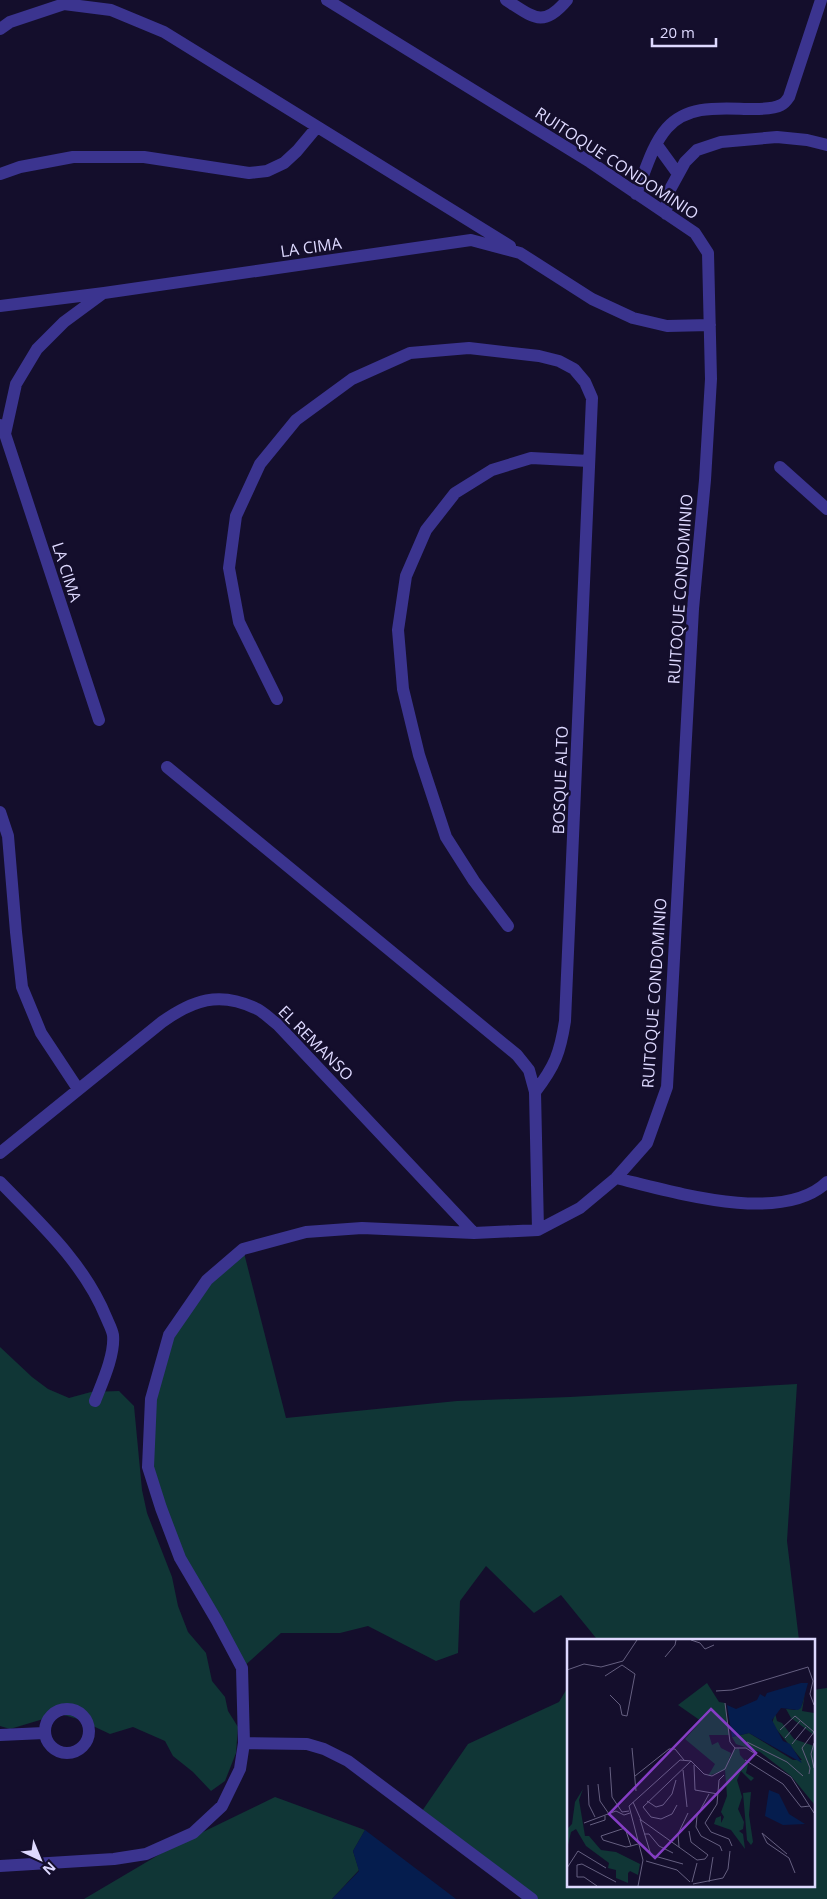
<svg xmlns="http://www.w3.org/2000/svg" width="827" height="1899" viewBox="0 0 827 1899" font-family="'Open Sans',sans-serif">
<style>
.green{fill:#103636}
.water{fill:#051d4e}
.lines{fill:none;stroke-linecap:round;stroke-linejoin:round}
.minor{stroke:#3b348f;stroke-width:12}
.labels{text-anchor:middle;stroke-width:5;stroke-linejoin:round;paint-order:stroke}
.street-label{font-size:16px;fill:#ded9ff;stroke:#140e2c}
.inset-road{fill:none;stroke:#655f80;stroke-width:1}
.view{fill:#853dc5;fill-opacity:0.15;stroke:#853dc5;stroke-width:2.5}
.inset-edge{fill:none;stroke:#ded9ff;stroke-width:2.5}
</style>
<rect width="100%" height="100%" fill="#140e2c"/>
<path class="green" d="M 243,1249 L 286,1418 L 457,1401 L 570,1397 L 797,1384 L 787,1541 L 799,1640 L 595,1640 L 596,1638 L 561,1595 L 534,1613 L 486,1566 L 460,1601 L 458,1653 L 436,1661 L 368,1626 L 340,1633 L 281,1633 L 242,1668 L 180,1558 L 148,1467 L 151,1399 L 169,1335 L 207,1280 Z
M 0,1347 L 32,1377 L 48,1389 L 69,1398 L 91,1392 L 119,1391 L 134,1406 L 142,1490 L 147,1513 L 172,1577 L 178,1606 L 188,1632 L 206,1653 L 212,1681 L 225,1697 L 228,1711 L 238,1727 L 236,1753 L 225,1781 L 211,1791 L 193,1772 L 173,1756 L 165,1741 L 133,1727 L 110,1734 L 78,1719 L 60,1714 L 10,1729 L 0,1726 Z
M 568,1687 L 568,1885 L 813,1885 L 813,1690 L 827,1688 L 827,1899 L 522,1899 L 420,1814 L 468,1744 L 559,1702 Z
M 275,1797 L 365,1830 L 353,1851 L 359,1870 L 332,1899 L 84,1899 L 172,1847 Z"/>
<path class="water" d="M 365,1830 L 456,1899 L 332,1899 L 359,1871 L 353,1851 Z"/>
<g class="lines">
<path class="minor" d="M 506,0 C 533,17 543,29 567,0
M 0,29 L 10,22 L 64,4 L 111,10 L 164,32 L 510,246
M 657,145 L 678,174
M 0,174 L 20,167 L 73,157 L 144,157 L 249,173 L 267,171 L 284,163 L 297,151 L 317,127
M 636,194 C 645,172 652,145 667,128 C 689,103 725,109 754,109 C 762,109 774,109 781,105 C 784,104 787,100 789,97 L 821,0
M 666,214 L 668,193 L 685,162 L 697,150 L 721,142 L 777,137 L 807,140 L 827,145
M 0,306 L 104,293 L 471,240 L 520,253 L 592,299 L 633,318 L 667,326 L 710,325
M 0,425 L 5,434 L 99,720
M 5,434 L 16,384 L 37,349 L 64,322 L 102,294
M 780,467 L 827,509
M 277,699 L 239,622 L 229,568 L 236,516 L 260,464 L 296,420 L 352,379 L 410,353 L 469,348 L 539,356 L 559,361 L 574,369 L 585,382 L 592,398 L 565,1021 C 560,1053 555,1066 535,1092
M 167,767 L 517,1055 L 529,1070 L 535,1092 L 538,1230
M 0,812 L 8,836 L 16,932 L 22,987 L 41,1033 L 78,1089
M 508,926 L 474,881 L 446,837 L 419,755 L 403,689 L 398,630 L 406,576 L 426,530 L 455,493 L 492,470 L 531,458 L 589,461
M 0,1153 L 162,1022 C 193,1000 219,991 255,1008 C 263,1011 270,1019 277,1024 L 474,1233
M 616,1178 C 670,1191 782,1226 827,1182
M 0,1182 C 40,1223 84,1263 106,1317 C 108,1322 112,1329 113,1335 C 115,1355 102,1383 95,1401
M45 1731a22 22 0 1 1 44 0a22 22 0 1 1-44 0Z
M 0,1735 L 44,1733
M 244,1743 L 307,1744 L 324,1749 L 348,1761 L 532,1899
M 0,1866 L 114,1859 L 146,1854 L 193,1833 L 222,1806 L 240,1769 L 244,1743 L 242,1668 L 217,1621 L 180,1558 L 161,1508 L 148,1467 L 151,1399 L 169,1335 L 207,1280 L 243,1249 L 306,1232 L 362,1228 L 474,1233 L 538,1230 L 580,1208 L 616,1178 L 647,1143 L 667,1087 L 693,609 L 705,480 L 711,379 L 708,253 L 695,233 L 590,162 L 327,0"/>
</g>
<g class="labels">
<g class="street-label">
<text transform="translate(617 163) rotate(33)" y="6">RUITOQUE CONDOMINIO</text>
<text transform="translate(311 247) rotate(-8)" y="6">LA CIMA</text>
<text transform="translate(67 572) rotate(72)" y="6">LA CIMA</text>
<text transform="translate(680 589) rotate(-86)" y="6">RUITOQUE CONDOMINIO</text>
<text transform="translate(560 780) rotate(-88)" y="6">BOSQUE ALTO</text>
<text transform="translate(654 993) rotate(-86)" y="6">RUITOQUE CONDOMINIO</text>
<text transform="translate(316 1043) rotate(45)" y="6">EL REMANSO</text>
</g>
</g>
<g transform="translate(567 1639)">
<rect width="248" height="248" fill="#140e2c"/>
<path d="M 140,44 L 152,63 L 158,64 L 162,96 L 142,96 L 145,106 L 151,103 L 154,109 L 164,114 L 161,123 L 167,111 L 172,109 L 173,116 L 181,125 L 179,134 L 187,139 L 184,142 L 174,132 L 170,141 L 175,158 L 171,170 L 177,183 L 176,190 L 172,192 L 176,195 L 178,210 L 164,191 L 147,185 L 149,179 L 154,177 L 154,184 L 157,178 L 154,173 L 160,157 L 158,131 L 141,137 L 148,125 L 118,100 L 134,82 L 111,66 ZM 238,54 L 235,72 L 247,74 L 247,96 L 224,79 L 219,70 L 228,71 L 235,66 ZM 208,74 L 210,82 L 215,84 L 227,100 L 247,107 L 247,165 L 224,137 L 193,113 L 169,105 L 165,98 L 182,94 L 226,121 L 235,121 L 205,85 ZM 16,150 L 12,161 L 18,197 L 22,197 L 34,211 L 49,213 L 73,225 L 71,236 L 63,232 L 61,234 L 61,244 L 49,239 L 49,231 L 41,229 L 42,224 L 19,207 L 9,190 L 4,193 L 0,210 L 0,190 L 5,185 L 8,163 ZM 184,153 L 182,176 L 186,203 L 184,206 L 180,201 L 176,154 Z" fill="#103636"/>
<path d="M 234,44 L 241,44 L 234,69 L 231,71 L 214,69 L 205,81 L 216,102 L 223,105 L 235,124 L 182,94 L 165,98 L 160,66 L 169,70 L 190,61 L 193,55 L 198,58 L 200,54 ZM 202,151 L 212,155 L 222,175 L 238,185 L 216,186 L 198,177 Z" fill="#051d4e"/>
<path class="inset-road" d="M 124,1 L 133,4 L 138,10 L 147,6M 98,18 L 108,6 L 109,1M 0,31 L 17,25 L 34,28 L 56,22 L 70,1M 38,37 L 55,26M 149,52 L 165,51 L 241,28 L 246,42 L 243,55 L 247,66M 43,56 L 53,66 L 55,76 L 60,77 L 68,35 L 55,26M 158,64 L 163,103 L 168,109M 213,91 L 228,77 L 247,93M 218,99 L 233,82M 180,103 L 220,123 L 236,137M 247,104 L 244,115 L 247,129M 225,105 L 239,88M 65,109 L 69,152M 178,121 L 216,145 L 234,168 L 243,167M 127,126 L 128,151 L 151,155M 43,128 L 45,158 L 55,173 L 62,172M 116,131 L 120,168M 242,135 L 243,129 L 235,109 L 247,93M 157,136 L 152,141 L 150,165 L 138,184 L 144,193 L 162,200 L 165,207M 68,137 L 102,110 L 108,110 L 117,121M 31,145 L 33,162 L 42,175M 21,146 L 22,166 L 28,178M 142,155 L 130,177 L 129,188 L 134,197 L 153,207 L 155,212M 80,162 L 89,168 L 96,166 L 105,155 L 109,141M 66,163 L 74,181 L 130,221 L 138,220 L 141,216 L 124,203 L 122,192M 110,166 L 105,175 L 94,180 L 84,178 L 76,168 L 124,122M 73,180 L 84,216 L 116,225M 17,184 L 49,172 L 57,176 L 63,174M 23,186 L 38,181 L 38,177M 195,194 L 200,204 L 222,219 L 228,234M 195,194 L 220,215M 77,195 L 82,195 L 92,207 L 106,214M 64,207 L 58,189 L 34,197 L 36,201 L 59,208 L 64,207 L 71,205M 112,208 L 111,195 L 121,174M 79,222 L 110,231 L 123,243M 0,229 L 11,212 L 39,229M 125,243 L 130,224M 142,243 L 146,218M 126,245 L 156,239 L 161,230 L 163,212M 30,247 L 17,238 L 10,238 L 10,226 L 15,225 L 49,243M 71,247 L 76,221 L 62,167 L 113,121 L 124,122 L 137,135 L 145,137 L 158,130 L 168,109 L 179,109 L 224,138 L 247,174"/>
<path class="view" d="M 144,70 L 189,114 L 88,219 L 42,175 Z"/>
<rect width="248" height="248" class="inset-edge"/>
</g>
<g transform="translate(40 1859) rotate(136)" stroke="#140e2c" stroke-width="4" paint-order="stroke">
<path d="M0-4L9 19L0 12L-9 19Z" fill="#ded9ff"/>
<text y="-8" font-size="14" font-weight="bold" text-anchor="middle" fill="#ded9ff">N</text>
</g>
<path d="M652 38v8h64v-8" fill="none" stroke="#ded9ff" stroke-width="2.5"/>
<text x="660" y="38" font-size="15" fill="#ded9ff" stroke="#140e2c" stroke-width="4" paint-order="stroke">20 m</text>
</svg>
